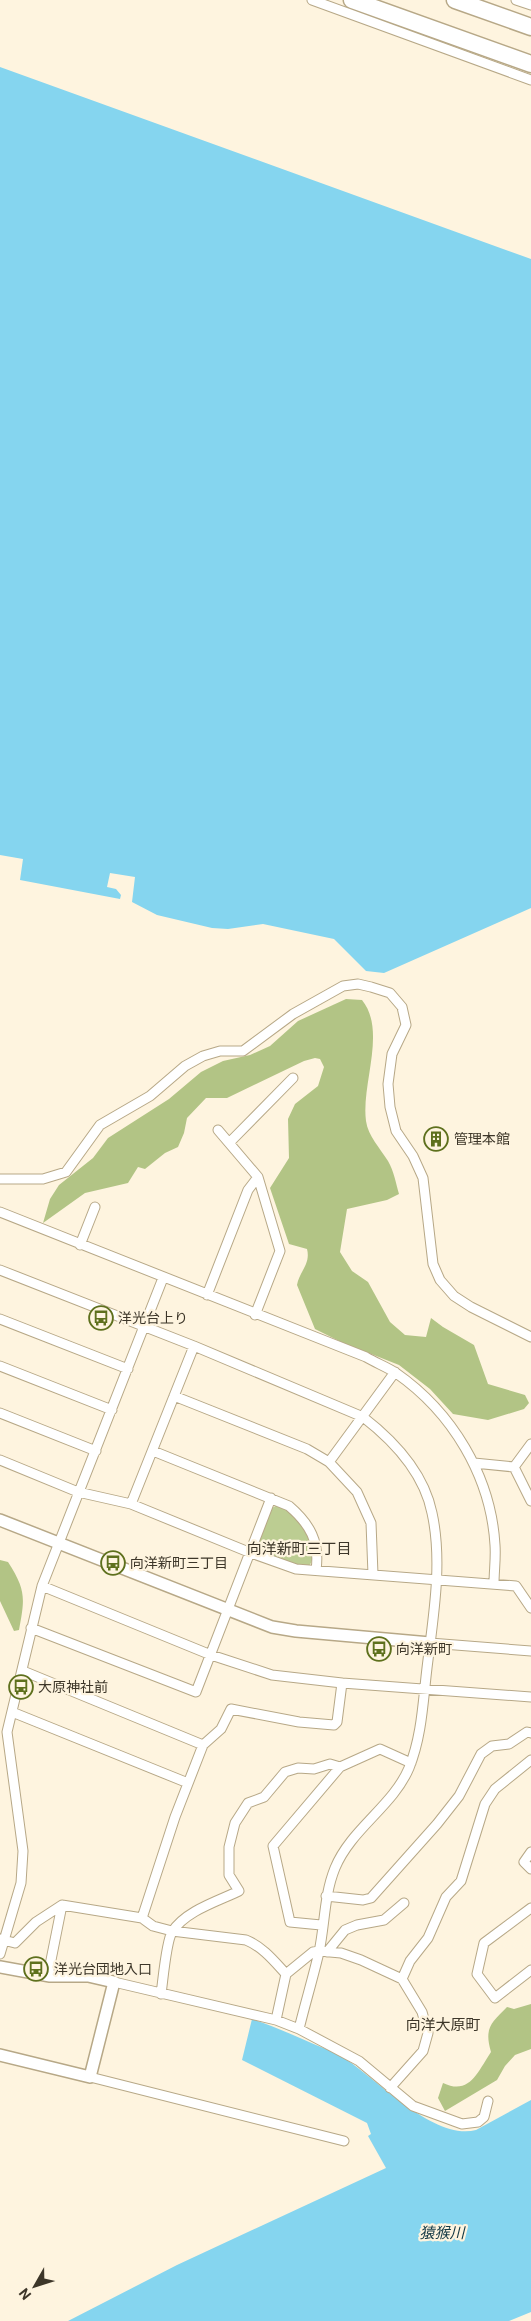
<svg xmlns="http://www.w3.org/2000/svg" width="531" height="2321" viewBox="0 0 531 2321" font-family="Roboto,'Noto Sans JP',sans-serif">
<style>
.green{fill:#bccd92}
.forest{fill:#b2c485}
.water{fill:#85d5ef}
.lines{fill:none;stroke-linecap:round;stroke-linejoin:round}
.minor-casing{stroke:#b7a887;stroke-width:11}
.tertiary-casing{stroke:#b7a887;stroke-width:14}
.motorway-casing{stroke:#b7a887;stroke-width:19}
.minor{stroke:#fff;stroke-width:9}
.tertiary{stroke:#fff;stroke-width:11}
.motorway{stroke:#fff;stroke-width:16}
.labels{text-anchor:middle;stroke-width:4.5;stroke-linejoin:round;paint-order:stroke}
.poi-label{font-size:14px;fill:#3d3629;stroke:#fef4df;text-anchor:start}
.neighbourhood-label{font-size:15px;fill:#3d3629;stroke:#fef4df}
.water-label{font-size:15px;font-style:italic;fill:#133844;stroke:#fef4df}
</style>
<rect width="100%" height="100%" fill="#fef4df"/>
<path class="green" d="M 277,1505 C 283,1508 290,1511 295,1515 C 306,1525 320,1553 309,1566 L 290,1564 L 258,1552 L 256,1549 L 272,1508 Z"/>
<path class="forest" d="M 346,999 L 362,1000 C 387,1031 361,1084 366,1121 C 368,1136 380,1148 388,1161 C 394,1171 396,1184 399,1194 L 387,1200 L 347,1209 L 340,1252 L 352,1271 L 368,1282 L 390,1322 L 405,1335 L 426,1337 L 431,1318 L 443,1327 L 474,1345 L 488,1384 L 525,1395 L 529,1403 L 524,1409 L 488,1420 L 453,1414 L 430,1389 L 399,1365 L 341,1342 L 315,1329 L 297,1285 C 299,1272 311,1264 307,1249 L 289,1244 L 270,1188 L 289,1158 L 288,1119 L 295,1104 L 318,1086 L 324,1067 L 320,1059 L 315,1058 L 304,1061 L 227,1098 L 206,1098 L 187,1118 L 184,1133 L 178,1147 L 165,1153 L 145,1169 L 138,1167 L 128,1183 L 85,1193 L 43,1223 L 50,1199 L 59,1185 L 93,1158 L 108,1138 L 169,1099 L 201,1072 L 223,1061 L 250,1055 L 270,1046 L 298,1021 Z
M 0,1560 L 8,1562 C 26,1590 25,1598 19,1630 L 14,1631 L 0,1601 Z
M 531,2004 L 531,2049 L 515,2055 L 505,2066 L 497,2080 L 445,2111 L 438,2098 L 443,2083 C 470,2096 478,2071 491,2052 C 484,2028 491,2023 507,2007 L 514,2009 Z"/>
<path class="water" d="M 0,67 L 531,259 L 531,908 L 384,973 L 366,971 L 334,939 L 263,924 L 228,929 L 212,928 L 157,915 L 132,902 L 135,877 L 110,873 L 107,887 L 116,889 L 121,895 L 120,899 L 20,880 L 23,859 L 0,855 Z
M 252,2019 C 274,2026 295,2036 316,2045 C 326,2049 336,2052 344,2058 C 377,2079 434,2141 476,2130 L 531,2100 L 531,2312 L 509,2321 L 68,2321 L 177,2265 L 386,2168 L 368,2136 L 371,2134 L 367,2123 L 242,2060 Z"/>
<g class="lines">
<g class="minor-casing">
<path id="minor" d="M 312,0 L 531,80
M 516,0 L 531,5
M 218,1130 L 258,1177 L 280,1251 L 255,1315
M 230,1142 L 293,1078
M 0,1179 L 43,1179 L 66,1172 L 100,1125 L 150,1096 L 185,1066 L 203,1056 L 220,1051 L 243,1051 L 293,1014 L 343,986 L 358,984 L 371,987 L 390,993 L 402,1007 L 406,1025 L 392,1054 L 388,1084 L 390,1107 L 396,1131 L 413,1156 L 423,1178 L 433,1264 L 440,1280 L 454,1296 L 471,1307 L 531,1337
M 0,1212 L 366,1357 C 376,1363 387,1367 396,1373 C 452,1412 491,1476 495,1545 C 496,1558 494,1571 494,1584
M 80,1245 L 95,1207
M 0,1270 L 194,1346 L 363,1417 C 394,1441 424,1473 432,1513 C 443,1563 433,1618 427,1668 C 423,1701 422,1736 409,1768 C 393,1806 351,1829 335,1868 C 324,1895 325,1924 319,1952 C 313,1978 305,2004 299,2029
M 207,1295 L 248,1190 L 258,1177
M 0,1319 L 128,1369
M 0,1366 L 112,1410
M 174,1396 L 307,1449 L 329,1462 L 357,1492 L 371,1523 L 373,1574
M 0,1413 L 96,1451
M 153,1451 L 289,1506 C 310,1524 320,1542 316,1570
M 0,1460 L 78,1492 L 131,1504 L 251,1553 L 296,1569 L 516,1586 L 531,1608
M 329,1462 L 395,1372
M 474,1463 L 514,1467 L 531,1501
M 514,1467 L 531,1444
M 131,1504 L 194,1346
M 42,1586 L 211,1655 L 272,1675 L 342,1683 L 531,1697
M 31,1628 L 196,1692 L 271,1498
M 430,1643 L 531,1651
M 23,1671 L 203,1745
M 12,1712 L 188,1783
M 531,1852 L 524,1862 L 531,1869
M 326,1896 L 363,1900 L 371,1898 L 437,1824 L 459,1796 L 481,1754 L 492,1746 L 509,1744 L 527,1732 L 531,1733
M 531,1908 L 484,1943 L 477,1974 L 495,1998 L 531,1970
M 142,1918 L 175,1817 L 203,1745 L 221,1729 L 231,1709 L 299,1722 L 334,1725 L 337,1722 L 342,1683
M 321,1925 L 290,1922 L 273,1846 L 340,1767 L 380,1749 L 411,1763
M 0,1939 L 15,1943 L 36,1922 L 62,1905 L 142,1918 L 153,1926 L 172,1931 L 246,1940 C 263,1947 274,1961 286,1974 L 276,2020
M 327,1952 L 345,1930 L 357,1925 L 384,1920 L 404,1903
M 0,1954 L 21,1883 L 23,1851 L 7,1732 L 42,1586 L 163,1278
M 286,1974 L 313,1952 L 319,1951 L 341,1953 L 361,1960 L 402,1979 L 422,2012 L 428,2033 L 423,2051 L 390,2088
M 48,1975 L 62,1905
M 402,1979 L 410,1961 L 428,1938 L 446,1897 L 461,1881 L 485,1804 L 495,1789 L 531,1760
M 114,1982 L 276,2020 L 299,2029 L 359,2061 L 413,2106 L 462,2124 L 478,2122 L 484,2117 L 488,2101
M 161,1994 C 163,1981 166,1942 172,1932 C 185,1911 218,1901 239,1891 L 229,1875 L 229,1847 L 235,1823 L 248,1803 L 264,1797 L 285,1772 L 298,1768 L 314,1769 L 330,1764 L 340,1767
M 90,2077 L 344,2141"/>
</g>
<g class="tertiary-casing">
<path id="tertiary" d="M 0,1520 L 272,1627 L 296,1631 L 430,1643
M 0,1967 L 50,1976 L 88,1976 L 114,1982 L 90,2077 L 0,2055"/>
</g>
<g class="motorway-casing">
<path id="motorway" d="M 352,0 L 531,64
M 455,0 L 531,27"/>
</g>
<use href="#minor" class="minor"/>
<use href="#tertiary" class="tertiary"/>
<use href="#motorway" class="motorway"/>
</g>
<defs>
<g id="building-ring" transform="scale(1.25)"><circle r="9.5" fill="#fef4df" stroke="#5e701d" stroke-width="1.5"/><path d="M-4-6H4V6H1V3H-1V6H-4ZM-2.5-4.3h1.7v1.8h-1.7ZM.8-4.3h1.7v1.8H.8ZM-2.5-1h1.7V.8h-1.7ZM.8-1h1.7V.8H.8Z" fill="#5e701d"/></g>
<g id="bus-ring" transform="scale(1.25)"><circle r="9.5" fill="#fef4df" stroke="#5e701d" stroke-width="1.5"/><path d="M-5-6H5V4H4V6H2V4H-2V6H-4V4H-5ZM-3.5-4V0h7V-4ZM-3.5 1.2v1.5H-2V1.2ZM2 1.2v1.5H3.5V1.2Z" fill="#5e701d"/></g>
</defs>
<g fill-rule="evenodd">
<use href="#building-ring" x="436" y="1139"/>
<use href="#bus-ring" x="101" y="1318"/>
<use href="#bus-ring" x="113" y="1563"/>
<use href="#bus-ring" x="379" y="1649"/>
<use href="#bus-ring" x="21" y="1687"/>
<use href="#bus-ring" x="36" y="1969"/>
</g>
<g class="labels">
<g class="poi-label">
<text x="454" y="1144">管理本館</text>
<text x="118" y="1323">洋光台上り</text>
<text x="130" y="1568">向洋新町三丁目</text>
<text x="396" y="1654">向洋新町</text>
<text x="38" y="1692">大原神社前</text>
<text x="54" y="1974">洋光台団地入口</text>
</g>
<g class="neighbourhood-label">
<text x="299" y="1554">向洋新町三丁目</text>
<text x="443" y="2030">向洋大原町</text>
</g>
<g class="water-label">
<text x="442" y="2238">猿猴川</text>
</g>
</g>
<g transform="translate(35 2286) rotate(231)" stroke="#fef4df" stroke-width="4" paint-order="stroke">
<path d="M0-4L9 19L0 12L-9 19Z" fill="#3d3629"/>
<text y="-8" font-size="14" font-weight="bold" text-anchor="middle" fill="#3d3629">N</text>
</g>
</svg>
